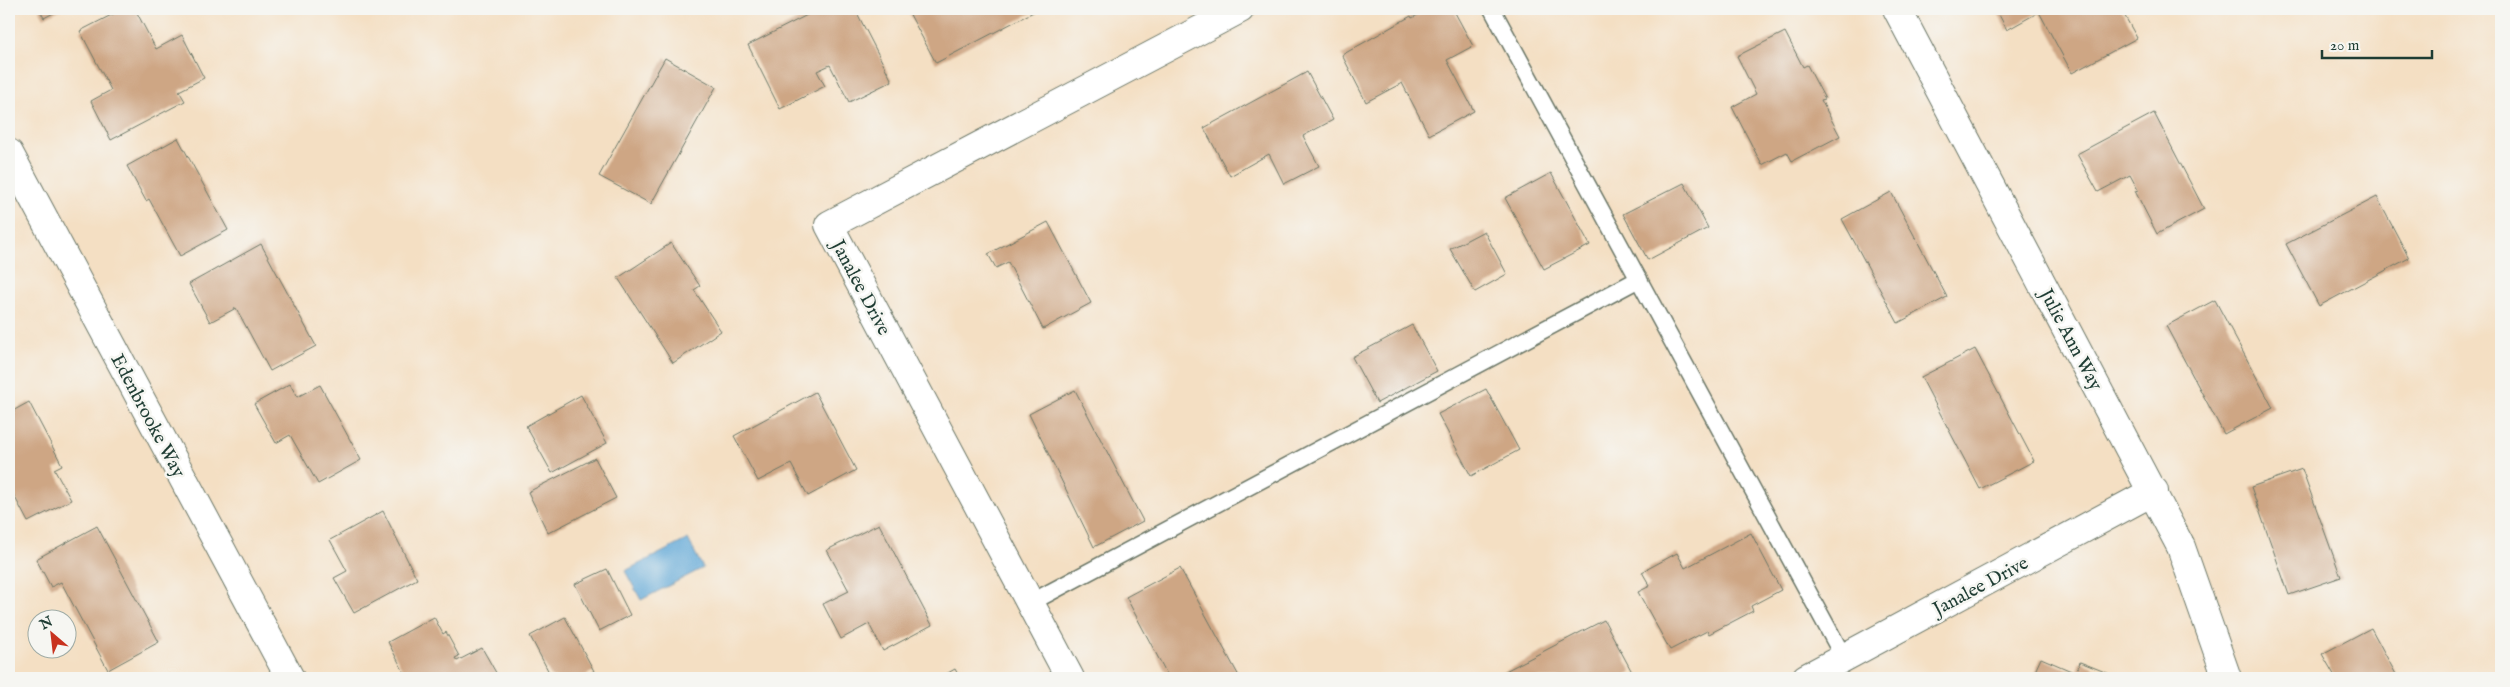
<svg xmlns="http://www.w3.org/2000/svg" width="2510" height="687" viewBox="0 0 2510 687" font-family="'IM FELL English',serif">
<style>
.water{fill:#61a7d7;stroke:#407286}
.building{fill:#cea684}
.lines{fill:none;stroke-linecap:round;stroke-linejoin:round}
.lane-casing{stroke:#6a7666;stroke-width:19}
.street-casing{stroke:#6a7666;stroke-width:30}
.lane{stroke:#fff;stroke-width:16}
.street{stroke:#fff;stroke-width:28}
.labels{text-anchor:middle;stroke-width:5;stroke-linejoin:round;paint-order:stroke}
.street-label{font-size:19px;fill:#1f3d34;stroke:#f6f6f2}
</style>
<rect width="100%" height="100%" fill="#f6f6f2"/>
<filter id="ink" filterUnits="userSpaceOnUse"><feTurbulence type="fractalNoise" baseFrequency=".02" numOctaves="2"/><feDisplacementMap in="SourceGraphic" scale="10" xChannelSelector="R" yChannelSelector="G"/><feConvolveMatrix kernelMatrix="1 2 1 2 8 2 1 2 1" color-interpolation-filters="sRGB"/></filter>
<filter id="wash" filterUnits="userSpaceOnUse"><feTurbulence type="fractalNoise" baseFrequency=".0096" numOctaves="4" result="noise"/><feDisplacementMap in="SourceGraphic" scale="20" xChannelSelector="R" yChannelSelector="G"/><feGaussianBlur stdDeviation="1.12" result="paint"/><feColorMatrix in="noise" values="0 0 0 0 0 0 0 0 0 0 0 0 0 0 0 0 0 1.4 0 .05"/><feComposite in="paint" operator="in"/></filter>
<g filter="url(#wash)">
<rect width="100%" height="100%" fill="#f4dfc3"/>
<path class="water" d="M 688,539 L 703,568 L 641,600 L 625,571 Z"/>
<g id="blocks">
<path class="building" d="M 39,9 L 61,9 L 44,18 Z
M 123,9 L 135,9 L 156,49 L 182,35 L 204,78 L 179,91 L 185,101 L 111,140 L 91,101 L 111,90 L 80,31 Z
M 819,9 L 855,9 L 892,81 L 849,102 L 830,65 L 817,71 L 825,86 L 780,109 L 748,45 Z
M 907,9 L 1039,9 L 936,63 Z
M 1430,9 L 1453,9 L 1473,46 L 1447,60 L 1474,111 L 1429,135 L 1402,83 L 1366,102 L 1342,55 L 1411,16 L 1412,18 Z
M 1996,9 L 2121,9 L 2137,38 L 2072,73 L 2039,12 L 2007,30 Z
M 1785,32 L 1803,67 L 1807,65 L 1825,99 L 1821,100 L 1840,136 L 1792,161 L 1787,152 L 1762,165 L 1732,107 L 1756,94 L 1737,56 Z
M 665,58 L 716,87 L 651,204 L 599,176 Z
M 1307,72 L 1333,120 L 1303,136 L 1319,166 L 1284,184 L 1269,154 L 1230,176 L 1204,128 Z
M 2154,113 L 2204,209 L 2157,234 L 2135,191 L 2138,190 L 2130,175 L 2098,192 L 2077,154 Z
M 178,138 L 228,230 L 180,256 L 149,199 L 146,201 L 127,166 Z
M 1551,173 L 1590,245 L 1544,269 L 1505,198 Z
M 1684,183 L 1708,228 L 1648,260 L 1623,214 Z
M 1891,192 L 1947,297 L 1898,323 L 1842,219 Z
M 2377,197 L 2409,258 L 2319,306 L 2286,244 Z
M 1048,222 L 1091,303 L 1043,329 L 1008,262 L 996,268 L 988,254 Z
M 1484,231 L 1507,274 L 1475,292 L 1450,249 Z
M 671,243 L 700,286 L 694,290 L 721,331 L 673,363 L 618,278 Z
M 261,244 L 316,346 L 270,371 L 236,308 L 210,322 L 189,284 Z
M 2215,300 L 2273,408 L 2224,434 L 2166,326 Z
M 1412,325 L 1437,371 L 1377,403 L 1352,357 Z
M 1975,349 L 2034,461 L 1980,489 L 1921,377 Z
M 290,384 L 297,397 L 320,385 L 361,460 L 318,484 L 290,435 L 276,443 L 254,404 Z
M 1486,389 L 1519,450 L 1471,476 L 1438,414 Z
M 1075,390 L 1143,521 L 1094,547 L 1029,414 Z
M 815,392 L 856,470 L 808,496 L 791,464 L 758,481 L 734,436 Z
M 581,395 L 607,443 L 552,473 L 526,426 Z
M 29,402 L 62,465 L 54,469 L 71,500 L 28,522 L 9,486 L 9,413 Z
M 595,458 L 616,498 L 548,533 L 528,492 Z
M 2302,469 L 2341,577 L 2289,595 L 2251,487 Z
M 383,511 L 417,579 L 354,613 L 334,578 L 347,571 L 330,540 Z
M 879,524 L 932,625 L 883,651 L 869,624 L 841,639 L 823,604 L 849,591 L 827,550 Z
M 97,526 L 159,642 L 108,670 L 61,582 L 51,587 L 36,559 Z
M 1751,533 L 1781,590 L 1751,606 L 1753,611 L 1709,634 L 1707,631 L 1670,650 L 1638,592 L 1650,586 L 1642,572 L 1677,553 L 1685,568 Z
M 1180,568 L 1240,678 L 1169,678 L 1126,597 Z
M 607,569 L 630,615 L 599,631 L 575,584 Z
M 434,617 L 443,634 L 446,632 L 459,656 L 455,658 L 457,661 L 482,648 L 499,678 L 407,678 L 388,642 Z
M 565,617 L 594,671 L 580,678 L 552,678 L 530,636 Z
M 1604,620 L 1632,672 L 1619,678 L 1492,678 Z
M 2371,628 L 2398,678 L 2336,678 L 2322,654 Z
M 2041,658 L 2076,673 L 2080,662 L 2120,678 L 2032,678 Z
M 955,669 L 960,678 L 939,678 Z"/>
</g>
</g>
<g filter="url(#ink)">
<use href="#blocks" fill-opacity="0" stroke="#6a7666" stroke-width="1"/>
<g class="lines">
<g class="lane-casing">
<path id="lane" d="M 1492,9 L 1844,658
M 1030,603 L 1639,279"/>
</g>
<g class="street-casing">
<path id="street" d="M 1897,9 L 2181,547 L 2227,678
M 9,153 L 290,678
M 1070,678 L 829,225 L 1240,9
M 1806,678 L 2154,491"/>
</g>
<use href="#lane" class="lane"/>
<use href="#street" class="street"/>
</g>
</g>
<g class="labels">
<g class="street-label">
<text transform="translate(862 287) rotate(62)" y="7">Janalee Drive</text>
<text transform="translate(2072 339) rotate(62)" y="7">Julie Ann Way</text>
<text transform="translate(149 415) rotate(62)" y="7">Edenbrooke Way</text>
<text transform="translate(1980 585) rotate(-28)" y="7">Janalee Drive</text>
</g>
</g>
<rect width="2510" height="687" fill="none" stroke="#f6f6f2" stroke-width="30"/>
<g transform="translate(52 634) rotate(332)"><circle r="24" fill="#f6f6f2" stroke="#a0aca6"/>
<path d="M0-4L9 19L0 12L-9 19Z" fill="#c8321e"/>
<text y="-8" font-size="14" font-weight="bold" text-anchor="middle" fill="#1f3d34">N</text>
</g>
<path d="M2322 50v8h110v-8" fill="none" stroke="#1f3d34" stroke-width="2.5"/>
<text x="2330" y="50" font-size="15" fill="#1f3d34" stroke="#f6f6f2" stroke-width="4" paint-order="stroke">20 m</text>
</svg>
